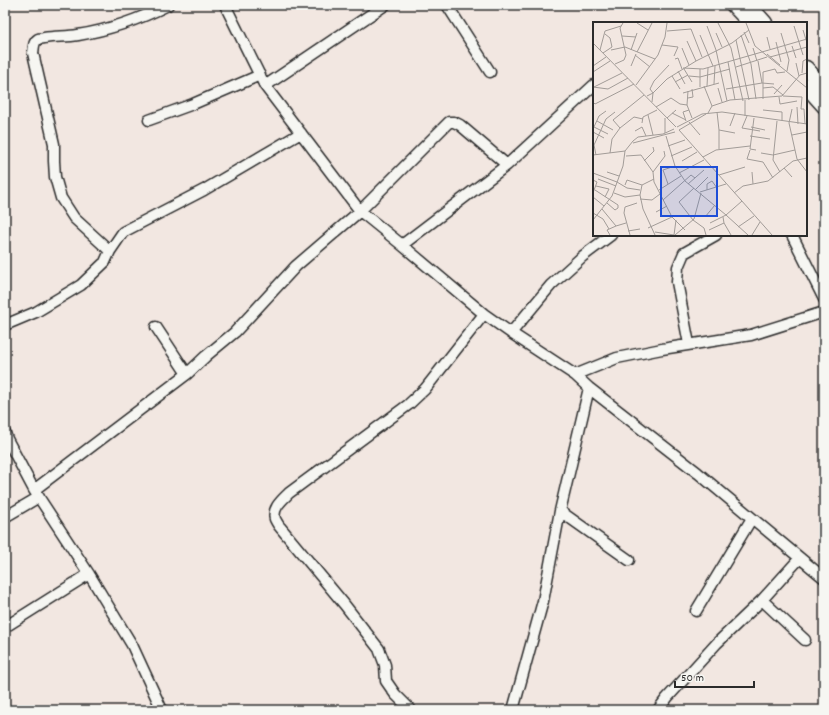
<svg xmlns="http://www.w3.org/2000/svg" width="829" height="715" viewBox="0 0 829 715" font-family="Dekko,sans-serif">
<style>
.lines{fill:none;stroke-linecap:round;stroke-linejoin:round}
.street-casing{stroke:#2b2b2b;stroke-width:13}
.secondary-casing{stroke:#2b2b2b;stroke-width:17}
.street{stroke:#f6f6f2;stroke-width:10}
.secondary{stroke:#f6f6f2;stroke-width:14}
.inset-road{fill:none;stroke:#a29c98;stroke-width:1}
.view{fill:#1d4ed8;fill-opacity:0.15;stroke:#1d4ed8;stroke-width:2}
.inset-edge{fill:none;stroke:#2b2b2b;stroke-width:2}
</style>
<rect width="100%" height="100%" fill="#f2e7e1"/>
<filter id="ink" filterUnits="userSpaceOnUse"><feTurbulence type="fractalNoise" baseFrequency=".025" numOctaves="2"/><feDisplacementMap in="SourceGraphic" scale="8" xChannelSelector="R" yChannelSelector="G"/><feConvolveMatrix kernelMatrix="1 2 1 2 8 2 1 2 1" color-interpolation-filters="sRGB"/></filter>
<g filter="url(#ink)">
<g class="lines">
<g class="street-casing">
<path id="street" d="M 225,5 L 265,86 L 360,211 L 402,245 L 484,314 L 511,333 L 575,375 L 589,388 L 698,473 L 824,578
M 447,5 L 490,72
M 265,86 L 385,5
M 149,120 L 193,104 L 260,75
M 792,235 L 824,299
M 402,245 L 507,165 L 594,85
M 110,251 L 74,218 L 61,198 L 55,177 L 54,161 L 54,144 L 33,53 C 34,48 33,42 38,39 C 40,38 42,39 44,38 C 55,36 67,37 78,35 C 109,30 140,19 168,5
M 5,325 L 36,312 L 81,285 L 105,262 L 110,251 L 123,232 L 204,190 L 301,133
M 156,327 L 187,374
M 511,333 L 551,285 L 583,256 L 611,235
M 689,344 L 677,282 L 678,267 L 684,253 L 716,235
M 575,375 L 617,358 L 662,349 L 751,335 L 824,312
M 5,433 L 7,439 L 34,490 L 89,574 L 132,645 L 162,710
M 34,490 L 187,374 L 206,356 L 235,332 L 296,266 L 360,211 L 449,122 L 454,122 L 460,125 L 507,165
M 560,511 L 629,560
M 5,517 L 39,497
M 762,600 L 805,640
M 696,611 L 752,518
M 5,627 L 89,574
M 411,710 L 395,694 L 386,681 L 385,665 L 379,649 L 344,604 L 280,527 C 278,525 276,521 275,519 C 272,508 282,500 289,493 L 408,405 L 425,389 L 484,314
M 513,710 L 543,601 L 560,511 L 589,388
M 658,710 L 667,698 L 717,643 L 762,600 L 800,558"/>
</g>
<g class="secondary-casing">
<path id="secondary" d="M 733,5 L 750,23
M 749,5 L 765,23
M 806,68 L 824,88
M 806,86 L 824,106"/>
</g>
<use href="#street" class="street"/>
<use href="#secondary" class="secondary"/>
</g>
</g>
<g transform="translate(593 22)">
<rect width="214" height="214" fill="#f2e7e1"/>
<path class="inset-road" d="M 44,1 L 55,8M 125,1 L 138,26 L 150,79M 153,1 L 162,24 L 214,66M 114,4 L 123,28M 201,4 L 210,33M 210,8 L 214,21M 74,9 L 98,7 L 109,35M 151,10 L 156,21M 123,11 L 129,25M 188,11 L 196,38 L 194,49M 107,13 L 120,44M 148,13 L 158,42 L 163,77M 29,14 L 43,15M 174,15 L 177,27M 143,18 L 156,78M 94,19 L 103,39M 183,20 L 188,40M 0,21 L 83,105M 69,23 L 85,25 L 81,34M 199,24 L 203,36M 89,26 L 96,43M 160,26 L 164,39M 7,28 L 12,9 L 28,4M 18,28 L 32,25 L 62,37M 38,28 L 44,11M 123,28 L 134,79M 44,30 L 59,1M 10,31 L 19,25 L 17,16 L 12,12M 174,32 L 187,43M 42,33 L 57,45M 177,35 L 214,25M 82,37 L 85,36 L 89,47M 165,39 L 169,61M 135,40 L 142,78M 203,41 L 206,54M 22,42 L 31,38 L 33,33 L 27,6 L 30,1M 0,44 L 13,35M 38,44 L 43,32M 143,45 L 174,35M 90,46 L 110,47 L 214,17M 91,47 L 99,60M 85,49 L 92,62M 0,50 L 17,39M 209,51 L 210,39 L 214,37M 79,54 L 87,67M 96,54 L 107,55 L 137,47M 82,60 L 95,53M 121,62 L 122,44M 43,63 L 65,33 L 72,15 L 74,1M 111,64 L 119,84M 114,64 L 115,46M 0,65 L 15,67 L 35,56M 1,65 L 29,51M 107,65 L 107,47M 125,66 L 129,80M 170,66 L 180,65 L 190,73M 133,67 L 169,61 L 181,62M 95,69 L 94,83 L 99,96M 90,71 L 126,61M 181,72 L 189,63M 54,74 L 60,71 L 57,67 L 61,59 L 76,43M 190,74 L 209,75 L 208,87 L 211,87 L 212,102M 186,75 L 187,82 L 204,79M 95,76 L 100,75 L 99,67M 170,77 L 170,50 L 182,47 L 184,51 L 192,50M 0,80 L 2,82 L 41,62M 59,80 L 60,71 L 74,57 L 103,39 L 139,21 L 156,8M 63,85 L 78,76 L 87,82 L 94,83M 204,85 L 205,102M 199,87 L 196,101 L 204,137 L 214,150M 170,88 L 189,90 L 189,99M 124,90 L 126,108 L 142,111M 79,91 L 93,98M 115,91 L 119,84 L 137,78 L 189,74 L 207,53 L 214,51M 55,93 L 60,113M 152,94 L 152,78M 154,94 L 149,106 L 167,109M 72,96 L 72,111M 74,96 L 83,88M 161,96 L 157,127 L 163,128M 4,99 L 20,108M 93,99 L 90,90 L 96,88M 184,99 L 180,138 L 187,150M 96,100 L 107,113M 49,101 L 50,95 L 64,88M 137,104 L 142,91M 1,105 L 15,112M 84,105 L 109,92 L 129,90 L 214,102M 158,105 L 172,108M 27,106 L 20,98 L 51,73M 0,107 L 6,94 L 13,89M 86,108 L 113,92M 86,108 L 179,213M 42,109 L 49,105 L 53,114M 0,110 L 11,116M 199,113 L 214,110M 73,114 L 82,144 L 92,159 L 133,193 L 149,179M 157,114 L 177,117M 40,121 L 82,110M 75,124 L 92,118M 126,127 L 126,108M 157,128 L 154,137 L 170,140 L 180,156M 17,131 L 19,117 L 27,106 L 41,95 L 50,97M 168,131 L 180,133 L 202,128M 0,133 L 32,129M 3,133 L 1,123 L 13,97 L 22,90M 33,134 L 48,133 L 60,150 L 61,160 L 79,195 L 92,208M 78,134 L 99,125M 110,135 L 123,128 L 157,124M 51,139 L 61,129 L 60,125M 89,139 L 104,130M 191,146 L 199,155M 14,150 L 26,154M 60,150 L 72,134 L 71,129M 159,150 L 160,162M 0,151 L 24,160M 86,151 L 111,138M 126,153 L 152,145M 5,157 L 23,164M 0,158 L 4,160 L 0,171M 24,160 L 34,166 L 47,168M 75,162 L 70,148 L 82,144M 95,162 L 111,148M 32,163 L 34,158 L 49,163M 3,164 L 16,167 L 12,175M 101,166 L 86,180 L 100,198 L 111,206 L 113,213M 2,168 L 25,183 L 25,186 L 22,188 L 14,181M 66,168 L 88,154M 102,168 L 115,155M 114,168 L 114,162 L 119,159 L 124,166M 107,170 L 133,162M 21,171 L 32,175 L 47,173 L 50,187 L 62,213M 141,171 L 150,164 L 175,159 L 200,139 L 214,136M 47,173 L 49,163 L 61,157M 0,175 L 11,184M 47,177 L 59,178 L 67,172M 70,178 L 98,153 L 102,156M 9,187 L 23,204 L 33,201M 63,190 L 74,184M 0,191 L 10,197 L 16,207M 112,195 L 122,183M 0,198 L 19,174 L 30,144 L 32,129 L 40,119 L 45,115 L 70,112 L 81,107M 117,201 L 133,193 L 155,213M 131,201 L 138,213M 145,205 L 161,194M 55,206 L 79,195M 116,208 L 131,201 L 130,195M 35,209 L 47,207M 62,210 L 81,213M 17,213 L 14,208 L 23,204M 37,213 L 31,191 L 32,185 L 44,181M 81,213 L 83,198M 82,213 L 101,197 L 108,171M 159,213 L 167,200"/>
<path class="view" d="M 68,145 L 124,145 L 124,194 L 68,194 Z"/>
<rect width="214" height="214" class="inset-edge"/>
</g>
<rect width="829" height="715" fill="none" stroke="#f6f6f2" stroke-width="20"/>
<rect x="10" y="10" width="809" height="695" fill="none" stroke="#2b2b2b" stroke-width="1.5" filter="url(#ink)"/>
<path d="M675 681v6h79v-6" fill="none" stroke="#2b2b2b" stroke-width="2"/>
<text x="681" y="681" font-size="12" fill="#2b2b2b" stroke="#f6f6f2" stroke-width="3" paint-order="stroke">50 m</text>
</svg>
